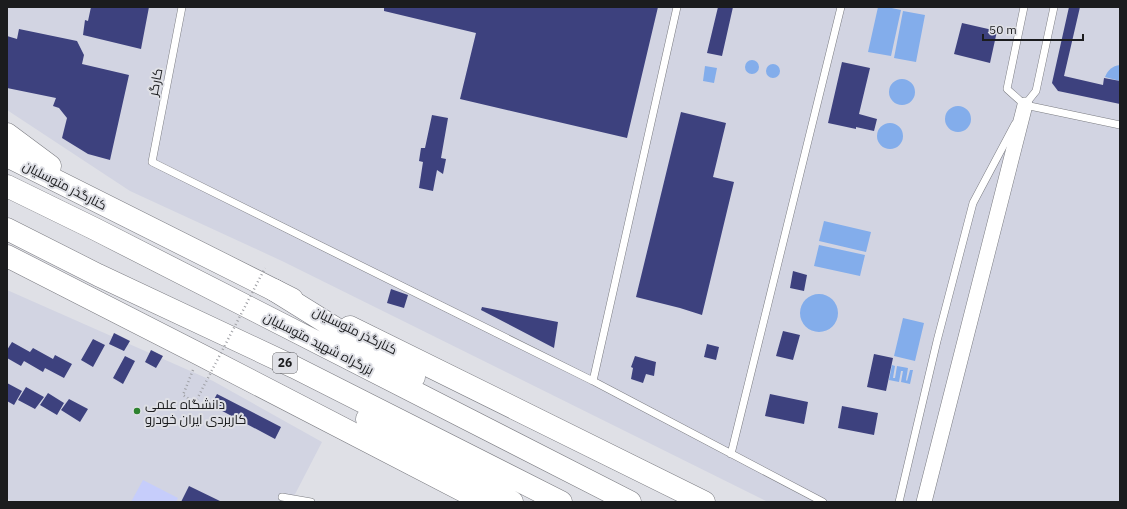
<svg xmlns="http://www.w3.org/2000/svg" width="1127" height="509" viewBox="0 0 1127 509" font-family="'IBM Plex Sans',Cairo,sans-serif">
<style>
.built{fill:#d2d4e2}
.green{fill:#c6cdfb}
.water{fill:#83adeb}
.building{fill:#3d417e}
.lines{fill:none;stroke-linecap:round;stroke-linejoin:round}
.service-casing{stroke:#7b7c82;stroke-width:8}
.minor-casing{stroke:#7b7c82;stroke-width:16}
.primary-casing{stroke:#7b7c82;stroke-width:23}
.trunk-casing{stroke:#7b7c82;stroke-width:23}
.path{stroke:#9e9fa4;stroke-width:2.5;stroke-dasharray:1 3;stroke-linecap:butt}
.service{stroke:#fff;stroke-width:7}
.minor{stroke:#fff;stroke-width:15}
.primary{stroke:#fff;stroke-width:22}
.trunk{stroke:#fff;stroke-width:22}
.path-bridge{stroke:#9e9fa4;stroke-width:2.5;stroke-dasharray:1 3;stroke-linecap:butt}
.poi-dot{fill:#2d822f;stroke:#dfe0e6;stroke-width:1.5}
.labels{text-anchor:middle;stroke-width:4;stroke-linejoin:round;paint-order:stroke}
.shield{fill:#dfe0e6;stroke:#56575a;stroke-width:1}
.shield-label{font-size:12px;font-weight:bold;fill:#1b1c1e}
.street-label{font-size:13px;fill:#1b1c1e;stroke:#dfe0e6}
.poi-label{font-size:13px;fill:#1b1c1e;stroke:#dfe0e6;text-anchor:start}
</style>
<rect width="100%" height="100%" fill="#dfe0e6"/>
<path class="built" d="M 7,7 L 1120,7 L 1120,502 L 768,502 L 282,261 L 130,191 L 7,110 Z
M 7,290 L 213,381 L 322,442 L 291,502 L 12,502 L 7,498 Z"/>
<path class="green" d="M 143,480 L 178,498 L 176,502 L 131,502 Z"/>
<path class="water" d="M 878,7 L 887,7 L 901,10 L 891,56 L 868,52 Z
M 903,11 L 925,15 L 916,62 L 894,58 Z
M745 67a7 7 0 1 1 14 0a7 7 0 1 1-14 0Z
M766 71a7 7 0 1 1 14 0a7 7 0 1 1-14 0Z
M 1120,65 L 1120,81 L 1105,77 C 1108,70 1112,66 1120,65 Z
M 705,66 L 717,68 L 714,83 L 703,81 Z
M889 92a13 13 0 1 1 26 0a13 13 0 1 1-26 0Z
M945 119a13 13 0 1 1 26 0a13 13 0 1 1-26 0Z
M877 136a13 13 0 1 1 26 0a13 13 0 1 1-26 0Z
M 824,221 L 871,232 L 866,252 L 819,241 Z
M 819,245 L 865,255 L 860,276 L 814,266 Z
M800 313a19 19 0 1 1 38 0a19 19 0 1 1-38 0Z
M 903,318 L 924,323 L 915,361 L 894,356 Z
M 892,365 L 895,366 L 893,378 L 895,378 L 897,366 L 908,368 L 906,380 L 907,381 L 910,370 L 913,370 L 910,384 L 901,382 L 903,371 L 901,371 L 899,382 L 889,380 Z"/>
<path class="building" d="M 91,7 L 149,7 L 141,49 L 83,35 L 85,20 L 88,21 Z
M 384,7 L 658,7 L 627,138 L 460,99 L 476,33 L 384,11 Z
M 718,7 L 733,7 L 722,56 L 707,53 Z
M 1069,7 L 1080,7 L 1064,76 L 1103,85 L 1104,78 L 1120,81 L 1120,104 L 1058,91 L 1052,83 Z
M 962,23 L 997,31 L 990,63 L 954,54 Z
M 19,29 L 77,41 L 84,55 L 82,64 L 129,75 L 110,160 L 88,154 L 62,138 L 67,118 L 59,108 L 53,106 L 56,98 L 7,88 L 7,36 L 17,39 Z
M 842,62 L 870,68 L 859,114 L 877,119 L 874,131 L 856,127 L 856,129 L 828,123 Z
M 681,112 L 726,123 L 713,177 L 734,182 L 702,315 L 680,308 L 636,297 Z
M 432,115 L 448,118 L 441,158 L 446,159 L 443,174 L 437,170 L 433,191 L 419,188 L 423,162 L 419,161 L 421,148 L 425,148 Z
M 793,271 L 807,275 L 804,291 L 790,288 Z
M 391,289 L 408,295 L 404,308 L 387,303 Z
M 482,307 L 558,322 L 554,348 L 481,310 Z
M 783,331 L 800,335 L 793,360 L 776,356 Z
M 114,333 L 130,341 L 124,351 L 109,344 Z
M 93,339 L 105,345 L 93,367 L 81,360 Z
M 12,342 L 30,352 L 33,348 L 53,359 L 55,355 L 72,364 L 64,378 L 45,368 L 43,372 L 24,361 L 21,366 L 7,358 L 7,350 Z
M 707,344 L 719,347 L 716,360 L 704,357 Z
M 151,350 L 163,356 L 156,368 L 145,362 Z
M 874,354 L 893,358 L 886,391 L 867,387 Z
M 125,356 L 135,361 L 123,384 L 113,378 Z
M 635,356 L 656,362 L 654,376 L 646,374 L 643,383 L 631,379 L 633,368 L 631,367 Z
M 7,383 L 22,391 L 14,405 L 7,401 Z
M 26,387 L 44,397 L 35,409 L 18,400 Z
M 48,393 L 64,403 L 57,415 L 40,405 Z
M 217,394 L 281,427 L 275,439 L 211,405 Z
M 770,394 L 808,402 L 804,424 L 765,416 Z
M 69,399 L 88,409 L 80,422 L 61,410 Z
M 842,406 L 878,413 L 874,435 L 838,428 Z
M 189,486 L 222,502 L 181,502 Z"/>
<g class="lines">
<g class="service-casing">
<path id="service" d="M 182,7 L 152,162 L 593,381 L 823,502
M 1024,7 L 1007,89 L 1025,105 L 1120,125
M 1024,106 L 1036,91 L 1054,7
M 593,381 L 677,7
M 731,454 L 841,7
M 282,497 L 311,502
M 899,502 L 937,341 L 973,203 L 1015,124"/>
</g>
<g class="minor-casing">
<path id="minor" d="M 924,502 L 1025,105"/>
</g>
<g class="primary-casing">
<path id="primary" d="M 7,134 L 50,166
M 7,156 L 292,299
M 7,256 L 199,354 L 485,502
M 350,327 L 704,502"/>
</g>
<g class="trunk-casing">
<path id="trunk" d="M 7,186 L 95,229 L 630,502
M 7,229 L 98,275 L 294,367 L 561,502
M 274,290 L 414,377
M 367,419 L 512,502"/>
</g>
<path class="path" d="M 193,370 L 183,395 L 195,403"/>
<use href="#service" class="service"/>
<use href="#minor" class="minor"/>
<use href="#primary" class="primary"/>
<use href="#trunk" class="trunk"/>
<path class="path-bridge" d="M 195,403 L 265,268"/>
</g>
<circle class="poi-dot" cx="137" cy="411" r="4"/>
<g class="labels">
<rect class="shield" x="273" y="353" width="24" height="20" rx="3"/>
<g class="shield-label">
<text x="285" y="367">26</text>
</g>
<g class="street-label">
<text transform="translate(155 82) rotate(-79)" y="5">کارگر</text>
<text transform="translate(65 185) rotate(27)" y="5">کنارگذر متوسلیان</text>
<text transform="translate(355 330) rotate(26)" y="5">کنارگذر متوسلیان</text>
<text transform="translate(319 343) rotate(27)" y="5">بزرگراه شهید متوسلیان</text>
</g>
<g class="poi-label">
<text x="145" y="409">دانشگاه علمی<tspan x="145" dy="15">کاربردی ایران خودرو</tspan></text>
</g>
</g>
<rect width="1127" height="509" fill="none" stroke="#1b1c1e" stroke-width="16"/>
<path d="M983 34v6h100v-6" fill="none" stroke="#1b1c1e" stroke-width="2"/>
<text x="989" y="34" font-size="12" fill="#1b1c1e" stroke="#dfe0e6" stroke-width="3" paint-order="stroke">50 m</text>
</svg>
